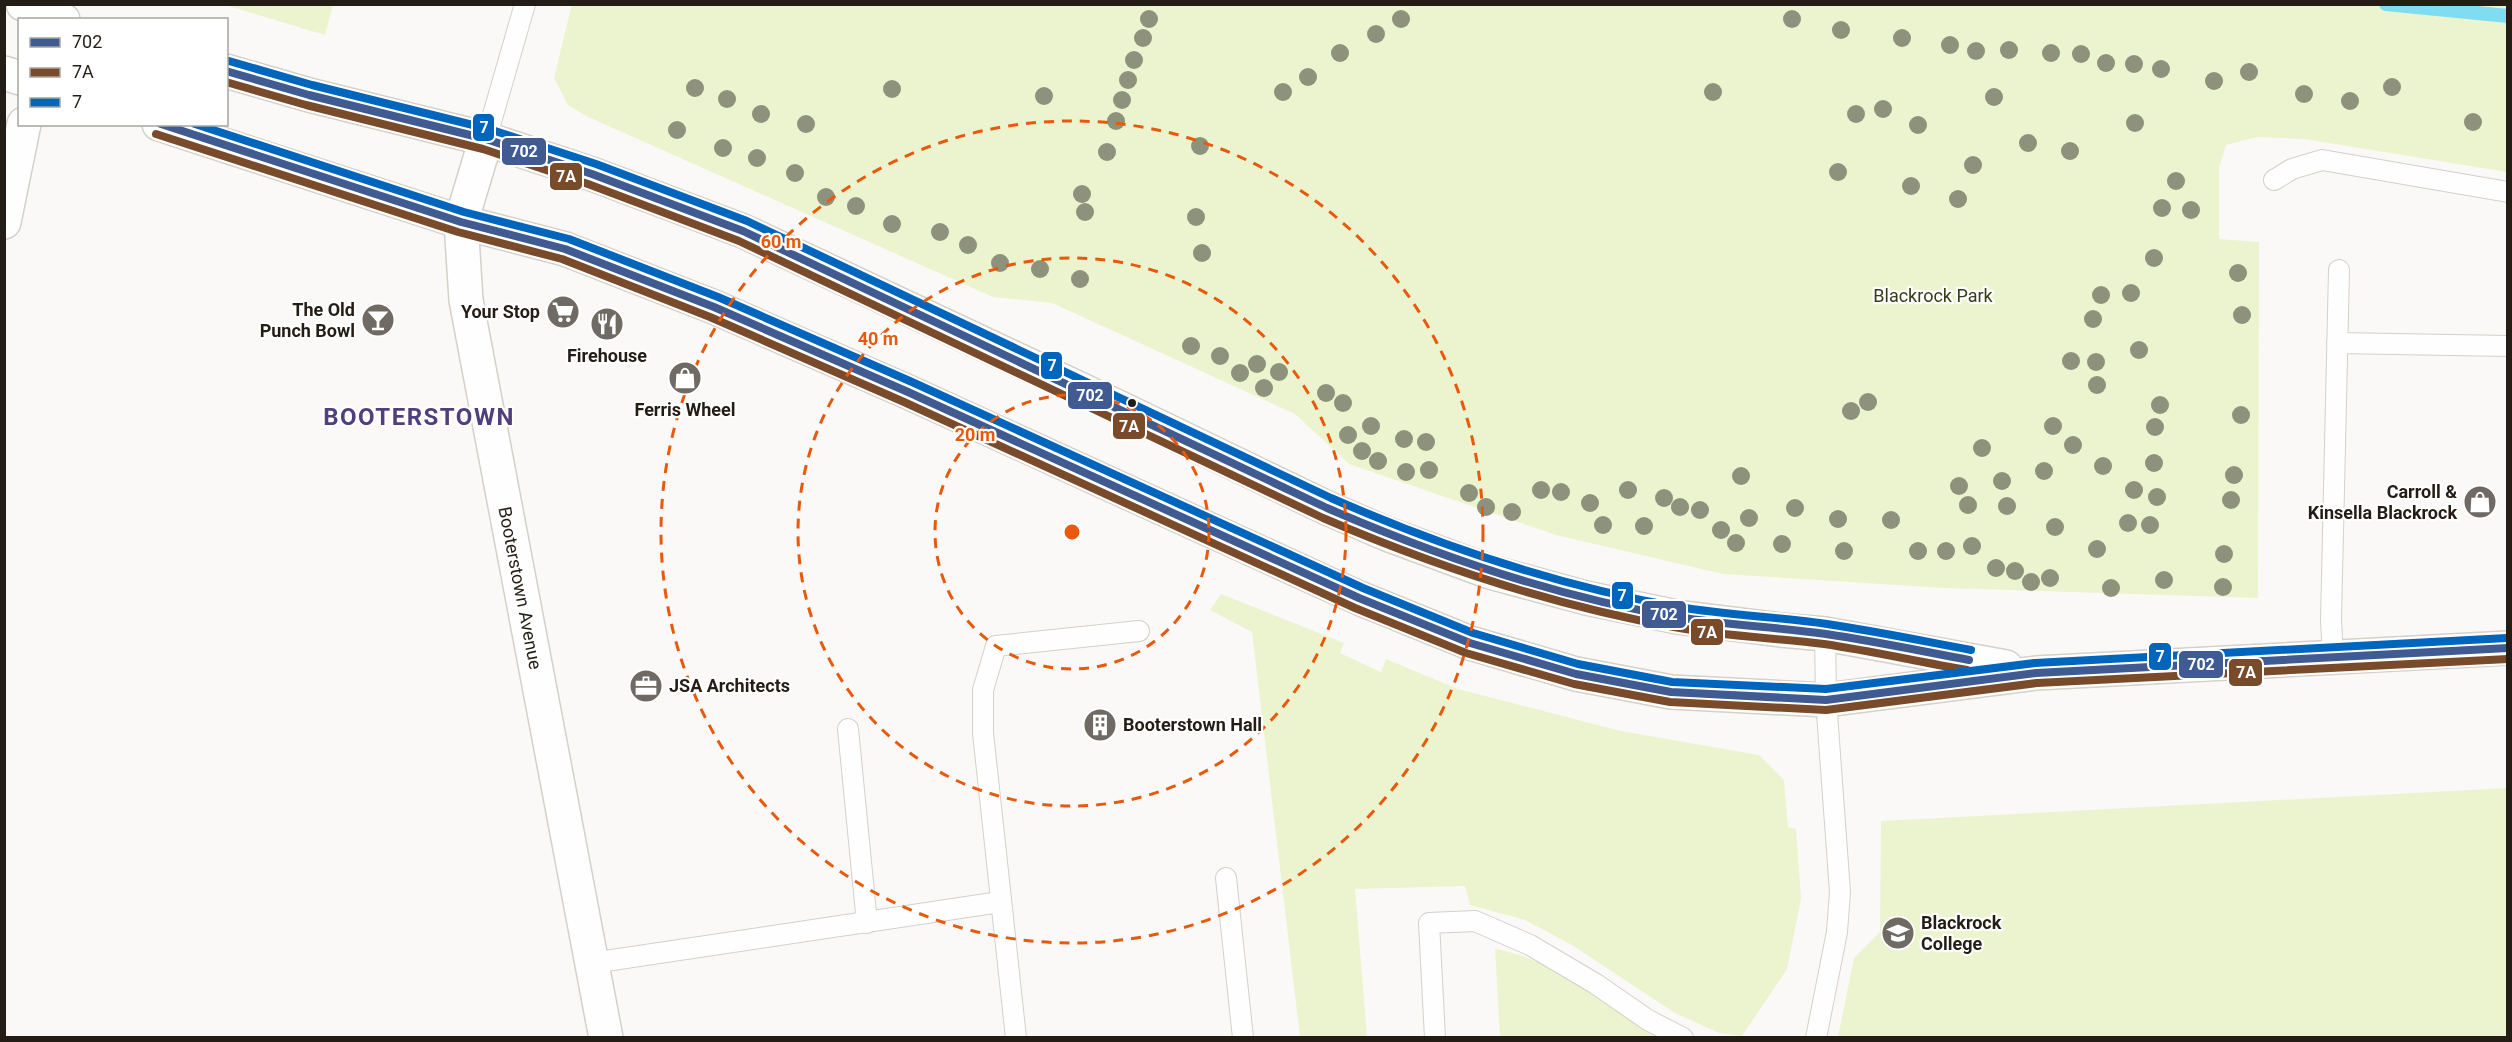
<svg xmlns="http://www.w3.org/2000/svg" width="2512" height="1042" viewBox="0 0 2512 1042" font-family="Roboto,sans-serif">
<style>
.green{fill:#ebf4ce}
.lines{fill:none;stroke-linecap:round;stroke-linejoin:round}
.stream{stroke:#7fdcf1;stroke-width:14}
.service-casing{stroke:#d4d0ca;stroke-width:22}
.minor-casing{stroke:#d4d0ca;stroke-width:36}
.tertiary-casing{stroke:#d4d0ca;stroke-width:36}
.secondary-casing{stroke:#d4d0ca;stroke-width:36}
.service{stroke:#fefefe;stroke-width:20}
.minor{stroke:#fefefe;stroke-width:33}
.tertiary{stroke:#fefefe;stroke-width:33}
.secondary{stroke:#fefefe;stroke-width:33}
.bus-1-casing{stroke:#fff;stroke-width:12}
.bus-2-casing{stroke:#fff;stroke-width:12}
.bus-3-casing{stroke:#fff;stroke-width:12}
.bus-1{stroke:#3f5b92;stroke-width:8}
.bus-2{stroke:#7a4b2a;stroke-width:8}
.bus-3{stroke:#0065bd;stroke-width:8}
.tree{fill:#8e927c}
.ring{fill:none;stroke:#e8590c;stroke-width:3;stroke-dasharray:10 8}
.bus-dot{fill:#231d15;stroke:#fff;stroke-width:2}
.labels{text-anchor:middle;stroke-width:4.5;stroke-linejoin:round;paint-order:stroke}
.park-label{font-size:18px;fill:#353d17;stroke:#fff}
.poi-label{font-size:18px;font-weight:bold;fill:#231d15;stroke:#fff;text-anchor:end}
.street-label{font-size:18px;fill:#231d15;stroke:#fff}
.district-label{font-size:24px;font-weight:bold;letter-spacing:1.5px;fill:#4f3f7c;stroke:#fff}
.centre{fill:#e8590c;stroke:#fff;stroke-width:3}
.ring-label{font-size:18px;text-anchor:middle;font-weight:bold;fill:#e8590c;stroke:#fff;stroke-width:4.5;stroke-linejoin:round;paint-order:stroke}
.line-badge{stroke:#fff;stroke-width:2}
.badge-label{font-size:16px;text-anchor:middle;font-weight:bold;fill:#fff}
</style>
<rect width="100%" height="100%" fill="#fbf9f7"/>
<path class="green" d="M 572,4 L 2507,5 L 2507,172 L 2304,139 L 2257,137 L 2226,145 L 2219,168 L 2219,239 L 2259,242 L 2258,598 L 1944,588 L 1723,574 L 1556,535 L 1349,464 L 1295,414 L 1052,303 L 993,297 L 586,116 L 568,105 L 554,78 Z
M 225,5 L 333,4 L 333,5 L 325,35 Z
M 1221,594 L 1344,643 L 1340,653 L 1381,672 L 1386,659 L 1458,689 L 1621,731 L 1759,755 L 1784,780 L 1788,827 L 1796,829 L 1801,899 L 1787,969 L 1742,1036 L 1719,1033 L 1675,1013 L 1572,945 L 1525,920 L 1470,905 L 1465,886 L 1355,889 L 1367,1037 L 1300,1037 L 1252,632 L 1210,610 Z
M 2507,788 L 2507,1037 L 1838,1037 L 1854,958 L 1880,932 L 1881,821 Z
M 1495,949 C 1557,960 1606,1004 1657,1037 L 1500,1037 Z"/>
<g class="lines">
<path class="stream" d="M 2386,4 L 2508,16"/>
<g class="service-casing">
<path id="service" d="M 486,139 L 525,4
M 2274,180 L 2292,169 L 2322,160 L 2508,192
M 2337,343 L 2508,346
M 2333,657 L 2331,620 L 2339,270
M 848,729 L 867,923
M 1226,878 L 1243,1038
M 592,963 L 1000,902
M 1016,1038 L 983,733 L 983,690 L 996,646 L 1139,631
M 1435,1038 L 1429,923 L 1475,921 L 1530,945 L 1596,984 L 1648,1020 L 1683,1038
M 1816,1038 L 1837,932 L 1840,892 L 1826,700 L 1825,634"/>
</g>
<g class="minor-casing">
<path id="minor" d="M 4,222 L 24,124"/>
</g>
<g class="tertiary-casing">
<path id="tertiary" d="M 486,139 L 461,222 L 466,300 L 606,1038"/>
</g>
<g class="secondary-casing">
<path id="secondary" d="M 23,4 L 63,20
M 226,71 L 309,95 L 486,139 L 592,174 L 743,231 L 1122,409 L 1327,508 L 1387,534 L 1490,572 L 1586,598 L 1677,617 L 1780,630 L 1825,634 L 2006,667
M 4,73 L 20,78
M 159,124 L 461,222 L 565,249 L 714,307 L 908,392 L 1359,598 L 1470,643 L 1576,674 L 1671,692 L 1826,700 L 2036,673 L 2508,648"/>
</g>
<use href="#service" class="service"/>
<use href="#minor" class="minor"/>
<use href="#tertiary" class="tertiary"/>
<use href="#secondary" class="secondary"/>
<g class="bus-1-casing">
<path id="bus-1" d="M 226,71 L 309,95 L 486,139 L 592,174 L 743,231 L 1327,508 C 1440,557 1556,597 1677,617 C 1726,625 1777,627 1826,634 C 1874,641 1921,651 1969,660
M 161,124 L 461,222 L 565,249 L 714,307 L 908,392 L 1359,598 L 1470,643 L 1576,674 L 1671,692 L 1826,700 L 2036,673 L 2508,648"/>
</g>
<g class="bus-2-casing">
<path id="bus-2" d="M 226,82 L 306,105 L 483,149 L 588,184 L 739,241 L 1323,518 C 1437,567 1551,605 1674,627 C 1724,636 1774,638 1824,644 C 1872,651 1919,662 1967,670
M 156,134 L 458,232 L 562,259 L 710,317 L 904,402 L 1355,608 L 1466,653 L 1574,684 L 1670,702 L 1826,710 L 2037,683 L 2508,659"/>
</g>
<g class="bus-3-casing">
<path id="bus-3" d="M 229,61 L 312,85 L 489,129 L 596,164 L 747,221 L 1331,498 C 1443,547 1558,586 1678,607 C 1728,615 1778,617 1827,624 C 1875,631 1923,641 1971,650
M 195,124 L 464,212 L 569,239 L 718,297 L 912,382 L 1363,588 L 1473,633 L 1578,664 L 1672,682 L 1826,689 L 2035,663 L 2507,638"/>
</g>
<use href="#bus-1" class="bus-1"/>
<use href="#bus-2" class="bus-2"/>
<use href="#bus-3" class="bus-3"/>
</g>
<g class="tree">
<circle cx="1149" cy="19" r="9"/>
<circle cx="1401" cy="19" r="9"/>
<circle cx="1792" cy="19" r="9"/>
<circle cx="1841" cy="30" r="9"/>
<circle cx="1376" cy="34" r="9"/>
<circle cx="1143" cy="38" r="9"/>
<circle cx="1902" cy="38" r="9"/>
<circle cx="1950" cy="45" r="9"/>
<circle cx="2009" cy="50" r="9"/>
<circle cx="1976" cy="51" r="9"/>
<circle cx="1340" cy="53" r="9"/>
<circle cx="2051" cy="53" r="9"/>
<circle cx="2081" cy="54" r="9"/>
<circle cx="1134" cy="60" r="9"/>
<circle cx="2106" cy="63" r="9"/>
<circle cx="2134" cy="64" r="9"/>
<circle cx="2161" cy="69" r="9"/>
<circle cx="2249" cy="72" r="9"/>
<circle cx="1308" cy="77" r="9"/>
<circle cx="1128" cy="80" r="9"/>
<circle cx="2214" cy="81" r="9"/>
<circle cx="2392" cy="87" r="9"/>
<circle cx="695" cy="88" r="9"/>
<circle cx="892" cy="89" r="9"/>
<circle cx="1283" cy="92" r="9"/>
<circle cx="1713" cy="92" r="9"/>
<circle cx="2304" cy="94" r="9"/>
<circle cx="1044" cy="96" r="9"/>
<circle cx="1994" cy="97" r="9"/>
<circle cx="727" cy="99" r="9"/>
<circle cx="1122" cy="100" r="9"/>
<circle cx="2350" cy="101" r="9"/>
<circle cx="1883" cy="109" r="9"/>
<circle cx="761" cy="114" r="9"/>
<circle cx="1856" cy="114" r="9"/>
<circle cx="1116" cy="121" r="9"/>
<circle cx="2473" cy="122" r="9"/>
<circle cx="2135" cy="123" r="9"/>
<circle cx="806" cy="124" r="9"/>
<circle cx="1918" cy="125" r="9"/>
<circle cx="677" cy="130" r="9"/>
<circle cx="2028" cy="143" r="9"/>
<circle cx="1200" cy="146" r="9"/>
<circle cx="723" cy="148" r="9"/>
<circle cx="2070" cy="151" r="9"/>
<circle cx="1107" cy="152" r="9"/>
<circle cx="757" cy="158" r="9"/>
<circle cx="1973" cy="165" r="9"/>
<circle cx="1838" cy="172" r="9"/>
<circle cx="795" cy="173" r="9"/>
<circle cx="2176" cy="181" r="9"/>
<circle cx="1911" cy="186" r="9"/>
<circle cx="1082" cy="194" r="9"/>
<circle cx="826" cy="197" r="9"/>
<circle cx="1958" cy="199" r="9"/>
<circle cx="856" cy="206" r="9"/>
<circle cx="2162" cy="208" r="9"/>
<circle cx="2191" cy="210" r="9"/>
<circle cx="1085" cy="212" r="9"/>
<circle cx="1196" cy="217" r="9"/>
<circle cx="892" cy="224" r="9"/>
<circle cx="940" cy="232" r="9"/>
<circle cx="968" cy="245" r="9"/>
<circle cx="1202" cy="253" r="9"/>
<circle cx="2154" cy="258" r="9"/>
<circle cx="1000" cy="263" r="9"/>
<circle cx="1040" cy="269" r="9"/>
<circle cx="2238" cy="273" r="9"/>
<circle cx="1080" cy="279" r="9"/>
<circle cx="2131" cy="293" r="9"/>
<circle cx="2101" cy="295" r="9"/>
<circle cx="2242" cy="315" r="9"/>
<circle cx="2093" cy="319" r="9"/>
<circle cx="1191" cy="346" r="9"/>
<circle cx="2139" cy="350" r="9"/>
<circle cx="1220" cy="356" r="9"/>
<circle cx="2071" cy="361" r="9"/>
<circle cx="2096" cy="362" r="9"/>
<circle cx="1257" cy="364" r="9"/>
<circle cx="1279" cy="372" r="9"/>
<circle cx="1240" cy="373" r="9"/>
<circle cx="2097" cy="385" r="9"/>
<circle cx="1264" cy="388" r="9"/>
<circle cx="1326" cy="393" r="9"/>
<circle cx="1868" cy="402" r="9"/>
<circle cx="1343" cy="403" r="9"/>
<circle cx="2160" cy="405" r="9"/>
<circle cx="1851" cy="411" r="9"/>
<circle cx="2241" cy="415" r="9"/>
<circle cx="1371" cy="426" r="9"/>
<circle cx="2053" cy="426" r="9"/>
<circle cx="2155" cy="427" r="9"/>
<circle cx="1348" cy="435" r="9"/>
<circle cx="1404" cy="439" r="9"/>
<circle cx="1426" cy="442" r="9"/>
<circle cx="2073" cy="445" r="9"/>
<circle cx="1982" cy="448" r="9"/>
<circle cx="1362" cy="451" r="9"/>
<circle cx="1378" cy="461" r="9"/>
<circle cx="2154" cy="463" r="9"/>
<circle cx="2103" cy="466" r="9"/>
<circle cx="1429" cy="470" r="9"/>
<circle cx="2044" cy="471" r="9"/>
<circle cx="1406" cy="472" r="9"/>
<circle cx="2234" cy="475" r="9"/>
<circle cx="1741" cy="476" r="9"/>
<circle cx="2002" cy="481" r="9"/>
<circle cx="1959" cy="486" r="9"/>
<circle cx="1541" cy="490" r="9"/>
<circle cx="1628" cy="490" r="9"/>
<circle cx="2134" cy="490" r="9"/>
<circle cx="1561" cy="492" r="9"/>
<circle cx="1469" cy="493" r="9"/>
<circle cx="2157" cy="497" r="9"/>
<circle cx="1664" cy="498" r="9"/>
<circle cx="2231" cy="500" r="9"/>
<circle cx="1590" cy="503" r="9"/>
<circle cx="1968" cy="505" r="9"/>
<circle cx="2007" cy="506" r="9"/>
<circle cx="1486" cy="507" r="9"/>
<circle cx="1680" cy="507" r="9"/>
<circle cx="1795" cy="508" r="9"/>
<circle cx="1700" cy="510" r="9"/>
<circle cx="1512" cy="512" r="9"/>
<circle cx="1749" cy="518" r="9"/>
<circle cx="1838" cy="519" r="9"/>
<circle cx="1891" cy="520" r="9"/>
<circle cx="2128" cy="523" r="9"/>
<circle cx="1603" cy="525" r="9"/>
<circle cx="2150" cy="525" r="9"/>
<circle cx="1644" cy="526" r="9"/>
<circle cx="2055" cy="527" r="9"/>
<circle cx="1721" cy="530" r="9"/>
<circle cx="1736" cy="543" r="9"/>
<circle cx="1782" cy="544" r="9"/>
<circle cx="1972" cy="546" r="9"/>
<circle cx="2097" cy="549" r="9"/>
<circle cx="1844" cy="551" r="9"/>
<circle cx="1918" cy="551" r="9"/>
<circle cx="1946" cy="551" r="9"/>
<circle cx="2224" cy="554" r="9"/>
<circle cx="1996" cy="568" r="9"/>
<circle cx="2015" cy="571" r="9"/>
<circle cx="2050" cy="578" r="9"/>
<circle cx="2164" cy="580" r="9"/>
<circle cx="2031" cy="582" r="9"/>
<circle cx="2223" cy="587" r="9"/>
<circle cx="2111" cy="588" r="9"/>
</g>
<g class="ring">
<circle cx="1072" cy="532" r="137"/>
<circle cx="1072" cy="532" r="274"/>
<circle cx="1072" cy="532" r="411"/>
</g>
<defs>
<g id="supermarket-disc" transform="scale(1.725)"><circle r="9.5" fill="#6f6a64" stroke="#fff"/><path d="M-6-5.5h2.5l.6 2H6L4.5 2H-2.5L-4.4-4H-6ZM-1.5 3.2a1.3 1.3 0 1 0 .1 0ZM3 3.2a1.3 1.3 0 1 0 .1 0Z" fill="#fff"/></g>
<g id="bar-disc" transform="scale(1.725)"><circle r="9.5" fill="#6f6a64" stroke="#fff"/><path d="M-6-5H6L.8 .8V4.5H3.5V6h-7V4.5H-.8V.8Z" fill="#fff"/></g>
<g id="restaurant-disc" transform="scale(1.725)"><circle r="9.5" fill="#6f6a64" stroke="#fff"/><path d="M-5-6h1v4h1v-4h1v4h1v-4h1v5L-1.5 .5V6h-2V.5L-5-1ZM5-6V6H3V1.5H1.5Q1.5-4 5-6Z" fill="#fff"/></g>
<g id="shop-disc" transform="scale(1.725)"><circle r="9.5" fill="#6f6a64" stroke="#fff"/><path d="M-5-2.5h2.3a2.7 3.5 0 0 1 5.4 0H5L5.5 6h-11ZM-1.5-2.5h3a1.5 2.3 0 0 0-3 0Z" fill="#fff"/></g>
<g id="office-disc" transform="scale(1.725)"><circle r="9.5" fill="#6f6a64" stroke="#fff"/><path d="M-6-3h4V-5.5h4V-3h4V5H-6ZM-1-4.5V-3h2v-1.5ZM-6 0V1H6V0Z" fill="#fff"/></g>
<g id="building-disc" transform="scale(1.725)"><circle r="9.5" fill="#6f6a64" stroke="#fff"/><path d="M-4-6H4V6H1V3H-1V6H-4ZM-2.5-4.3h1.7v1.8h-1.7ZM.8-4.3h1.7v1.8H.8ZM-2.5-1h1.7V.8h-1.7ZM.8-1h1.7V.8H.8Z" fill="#fff"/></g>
<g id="school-disc" transform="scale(1.725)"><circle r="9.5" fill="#6f6a64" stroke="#fff"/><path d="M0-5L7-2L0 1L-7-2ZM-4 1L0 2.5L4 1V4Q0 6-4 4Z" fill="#fff"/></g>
</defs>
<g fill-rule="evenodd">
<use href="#supermarket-disc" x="563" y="312"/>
<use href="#bar-disc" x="378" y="320"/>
<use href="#restaurant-disc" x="607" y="324"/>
<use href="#shop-disc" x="685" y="378"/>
<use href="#shop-disc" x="2480" y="502"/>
<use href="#office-disc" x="646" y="686"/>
<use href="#building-disc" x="1100" y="725"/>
<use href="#school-disc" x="1898" y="933"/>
</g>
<circle class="bus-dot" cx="1132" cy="403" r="5"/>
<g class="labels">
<g class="park-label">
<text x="1933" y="302">Blackrock Park</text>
</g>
<g class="poi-label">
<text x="355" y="316">The Old<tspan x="355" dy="21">Punch Bowl</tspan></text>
<text x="540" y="318">Your Stop</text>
<text x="607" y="362" text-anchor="middle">Firehouse</text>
<text x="685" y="416" text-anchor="middle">Ferris Wheel</text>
<text x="2457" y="498">Carroll &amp;<tspan x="2457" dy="21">Kinsella Blackrock</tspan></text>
<text x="669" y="692" text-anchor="start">JSA Architects</text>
<text x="1123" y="731" text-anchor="start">Booterstown Hall</text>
<text x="1921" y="929" text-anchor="start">Blackrock<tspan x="1921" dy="21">College</tspan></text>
</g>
<g class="street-label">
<text transform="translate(520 588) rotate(79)" y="6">Booterstown Avenue</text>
</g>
<g class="district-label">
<text x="419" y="425">BOOTERSTOWN</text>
</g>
</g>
<circle cx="1072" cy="532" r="9" class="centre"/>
<g class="ring-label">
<text x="781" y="248">60 m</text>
<text x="878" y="345">40 m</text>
<text x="975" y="441">20 m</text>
</g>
<g class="line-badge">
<rect x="472" y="113" width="23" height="29" rx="6" fill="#0065bd"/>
<rect x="501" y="137" width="46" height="29" rx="6" fill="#3f5b92"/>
<rect x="549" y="162" width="34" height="29" rx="6" fill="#7a4b2a"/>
<rect x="1040" y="351" width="23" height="29" rx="6" fill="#0065bd"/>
<rect x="1067" y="381" width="46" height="29" rx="6" fill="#3f5b92"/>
<rect x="1112" y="412" width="34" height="28" rx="6" fill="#7a4b2a"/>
<rect x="1611" y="581" width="23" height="29" rx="6" fill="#0065bd"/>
<rect x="1641" y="600" width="46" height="29" rx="6" fill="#3f5b92"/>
<rect x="1690" y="618" width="34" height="28" rx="6" fill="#7a4b2a"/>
<rect x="2148" y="642" width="24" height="29" rx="6" fill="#0065bd"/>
<rect x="2178" y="650" width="46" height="29" rx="6" fill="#3f5b92"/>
<rect x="2228" y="658" width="35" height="29" rx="6" fill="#7a4b2a"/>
</g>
<g class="badge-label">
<text x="484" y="133">7</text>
<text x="524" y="157">702</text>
<text x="566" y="182">7A</text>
<text x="1052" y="371">7</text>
<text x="1090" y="401">702</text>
<text x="1129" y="432">7A</text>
<text x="1622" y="601">7</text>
<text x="1664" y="620">702</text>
<text x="1707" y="638">7A</text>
<text x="2160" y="662">7</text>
<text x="2201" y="670">702</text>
<text x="2246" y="678">7A</text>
</g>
<rect width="2512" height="1042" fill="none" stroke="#231d15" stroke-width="12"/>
<rect x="18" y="18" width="210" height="108" fill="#ffffff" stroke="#a7a5a1" stroke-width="1.5"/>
<rect x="30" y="38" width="30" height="9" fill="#3f5b92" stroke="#a7a5a1" stroke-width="1.5"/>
<text x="72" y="48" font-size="18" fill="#231d15">702</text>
<rect x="30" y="68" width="30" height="9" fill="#7a4b2a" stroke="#a7a5a1" stroke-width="1.5"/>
<text x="72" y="78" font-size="18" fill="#231d15">7A</text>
<rect x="30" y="98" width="30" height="9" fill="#0065bd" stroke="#a7a5a1" stroke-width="1.5"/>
<text x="72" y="108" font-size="18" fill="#231d15">7</text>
</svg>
